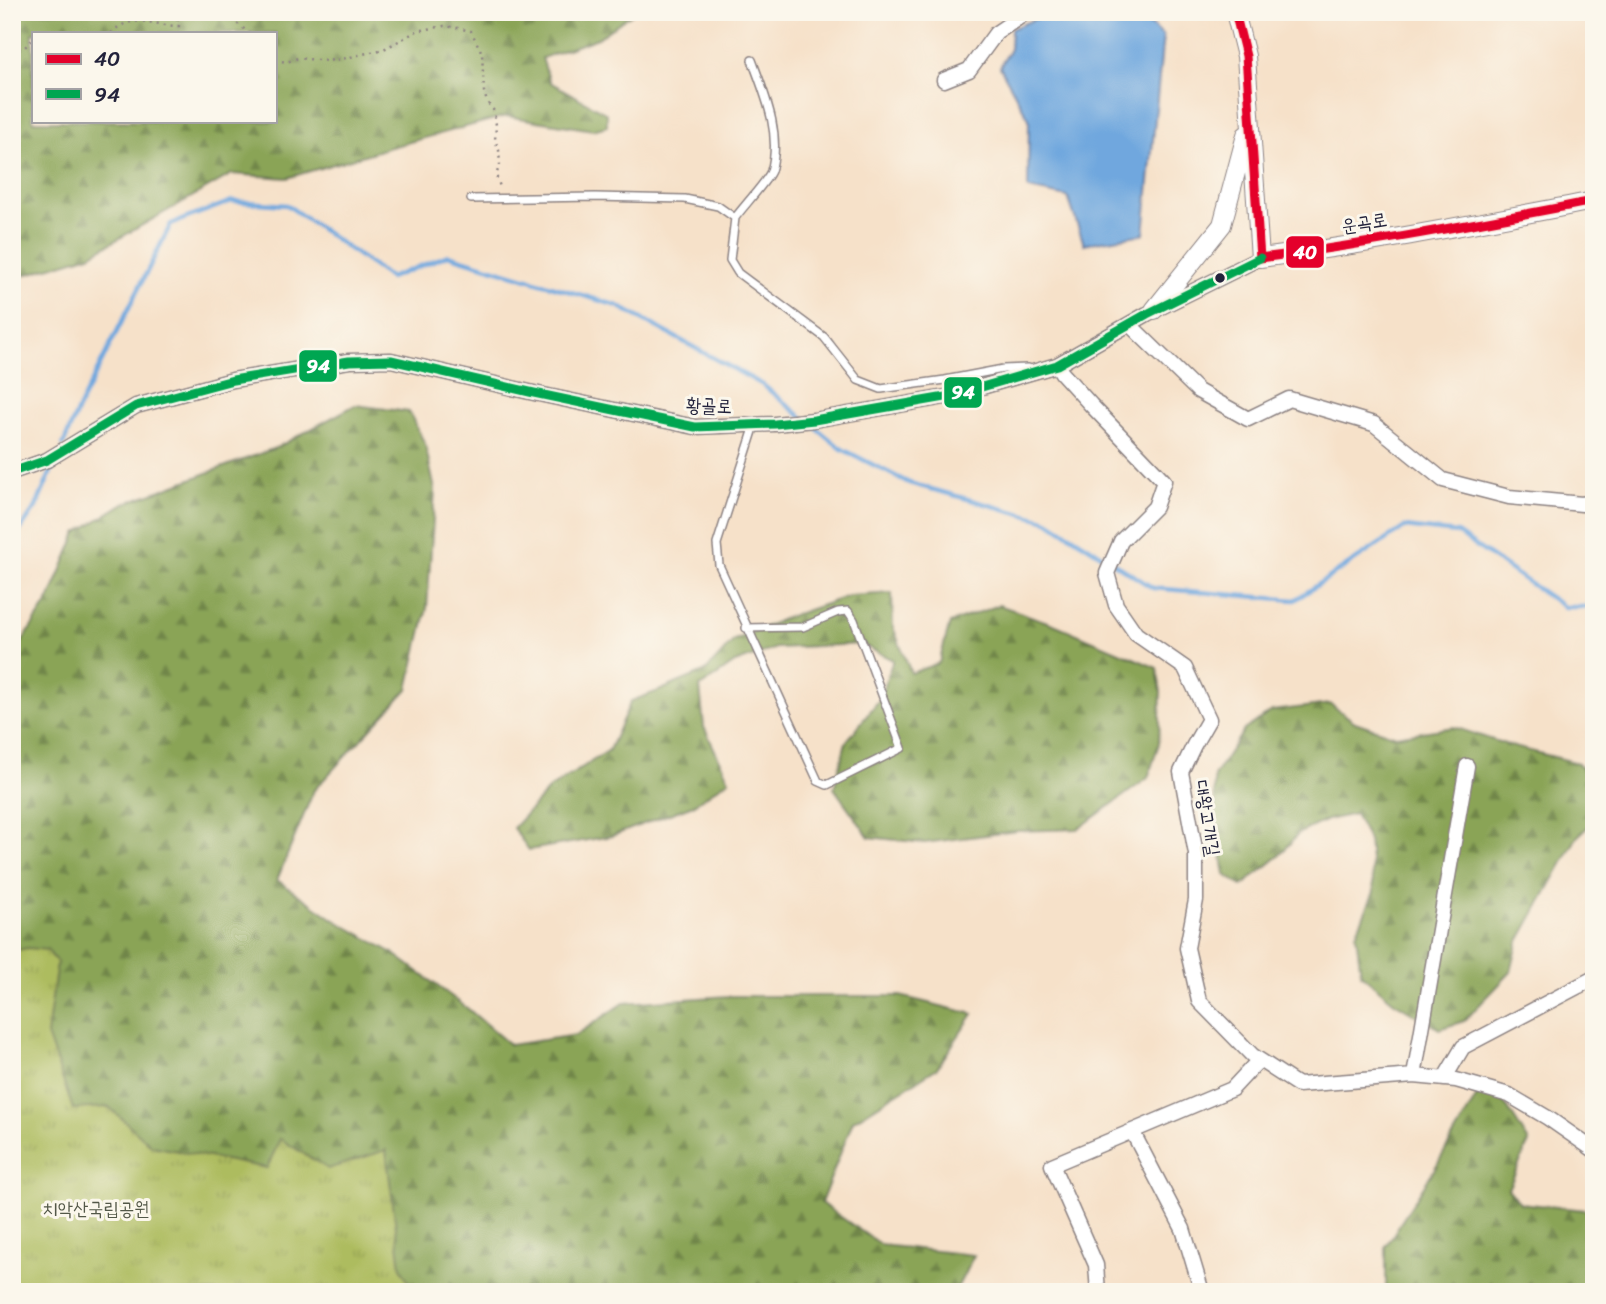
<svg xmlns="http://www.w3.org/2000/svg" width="1606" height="1304" viewBox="0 0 1606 1304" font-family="Sriracha,'Poor Story',sans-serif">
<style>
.forest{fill:url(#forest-firs);stroke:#566348;stroke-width:2;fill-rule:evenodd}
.park{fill:url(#park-tufts);stroke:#686f4d;stroke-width:2}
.water{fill:#70a7de;stroke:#49648c;stroke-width:2}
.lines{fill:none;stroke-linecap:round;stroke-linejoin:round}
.stream{stroke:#70a7de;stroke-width:4.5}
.service-casing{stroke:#8c8282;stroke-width:10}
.minor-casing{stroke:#8c8282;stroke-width:17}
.tertiary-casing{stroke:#8c8282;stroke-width:20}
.path{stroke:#8c8282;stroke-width:2.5;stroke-dasharray:2 5;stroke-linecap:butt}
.service{stroke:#fff;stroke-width:7}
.minor{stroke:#fff;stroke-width:14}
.tertiary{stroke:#fff;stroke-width:18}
.bus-1-casing{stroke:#fbf7ec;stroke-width:14}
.bus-2-casing{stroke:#fbf7ec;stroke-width:14}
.bus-1{stroke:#e4002b;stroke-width:9}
.bus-2{stroke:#00a651;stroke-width:9}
.bus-dot{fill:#22223b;stroke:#fbf7ec;stroke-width:2.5}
.labels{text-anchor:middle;stroke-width:6;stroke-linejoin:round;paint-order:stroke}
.street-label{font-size:19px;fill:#22223b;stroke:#fbf7ec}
.park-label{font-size:19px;fill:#535848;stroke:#fbf7ec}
.line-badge{stroke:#fbf7ec;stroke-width:2.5}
.badge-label{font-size:19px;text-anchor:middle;font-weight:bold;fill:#fff}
</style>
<defs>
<pattern id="forest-firs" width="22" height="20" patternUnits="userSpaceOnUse" patternTransform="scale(1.75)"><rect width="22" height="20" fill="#8aa456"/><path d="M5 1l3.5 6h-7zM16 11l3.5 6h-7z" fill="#708548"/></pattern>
<pattern id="park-tufts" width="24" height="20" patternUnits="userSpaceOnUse" patternTransform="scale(1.75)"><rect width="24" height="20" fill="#adbc5f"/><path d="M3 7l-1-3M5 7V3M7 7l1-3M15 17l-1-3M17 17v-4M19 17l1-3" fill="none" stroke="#95a153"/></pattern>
</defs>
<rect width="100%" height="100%" fill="#fbf7ec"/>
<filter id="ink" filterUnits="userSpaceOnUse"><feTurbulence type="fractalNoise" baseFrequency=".0143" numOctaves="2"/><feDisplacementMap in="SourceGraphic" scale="14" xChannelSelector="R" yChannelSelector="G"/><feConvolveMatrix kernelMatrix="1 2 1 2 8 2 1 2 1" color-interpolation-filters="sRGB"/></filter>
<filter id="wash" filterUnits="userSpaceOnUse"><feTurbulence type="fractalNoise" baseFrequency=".00686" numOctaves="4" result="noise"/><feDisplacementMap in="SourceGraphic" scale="28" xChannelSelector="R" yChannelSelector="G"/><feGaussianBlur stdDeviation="1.57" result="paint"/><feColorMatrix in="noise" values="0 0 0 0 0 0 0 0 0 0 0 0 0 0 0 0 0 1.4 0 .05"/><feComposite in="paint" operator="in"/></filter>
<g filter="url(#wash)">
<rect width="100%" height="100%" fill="#f6e1c9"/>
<path class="forest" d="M 12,12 L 634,12 L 598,38 L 542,58 L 550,82 L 607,114 L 607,126 L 593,130 L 506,116 L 391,147 L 287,178 L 232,174 L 90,255 L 12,279 ZM 275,33 L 275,121 L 33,121 L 33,33 Z
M 355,405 L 409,412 L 425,444 L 435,490 L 427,608 L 408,689 L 314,790 L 277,880 L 335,920 L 393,953 L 467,1008 L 510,1045 L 576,1035 L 624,1003 L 729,996 L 900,996 L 973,1014 L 937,1068 L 853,1121 L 821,1203 L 881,1245 L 974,1255 L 955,1292 L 12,1292 L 12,657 L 49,600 L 77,533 L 123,504 L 278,447 Z
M 892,593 L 893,627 L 911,673 L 939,663 L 950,623 L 999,605 L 1056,625 L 1157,668 L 1161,692 L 1159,743 L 1148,778 L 1078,829 L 1017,831 L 924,843 L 869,837 L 834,788 L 846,742 L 879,700 L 893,660 L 861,644 L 776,648 L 735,663 L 700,687 L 704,727 L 729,780 L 693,805 L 612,836 L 529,850 L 513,828 L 549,789 L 609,750 L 631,701 L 661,690 L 706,671 L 734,640 L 788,617 L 849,596 Z
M 1330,704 L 1355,722 L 1396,736 L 1454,727 L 1514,747 L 1578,763 L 1594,786 L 1594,821 L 1577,837 L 1518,943 L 1511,972 L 1464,1021 L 1439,1029 L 1393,1001 L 1361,974 L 1356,934 L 1374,892 L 1369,841 L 1355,814 L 1327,820 L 1299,833 L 1279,856 L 1242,886 L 1225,875 L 1215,815 L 1214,776 L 1244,730 L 1272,711 Z
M 1481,1089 L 1504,1102 L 1529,1142 L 1508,1189 L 1520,1203 L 1594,1211 L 1594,1292 L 1386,1292 L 1386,1246 L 1435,1168 Z"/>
<path class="park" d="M 28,948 L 47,950 L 57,962 L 47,1035 L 73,1109 L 109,1107 L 152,1146 L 267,1168 L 280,1139 L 328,1169 L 386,1150 L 401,1267 L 413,1292 L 12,1292 L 12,951 Z"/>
<path class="water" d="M 1049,13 L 1144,18 L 1163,36 L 1144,234 L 1084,244 L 1068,197 L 1028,189 L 1029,119 L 1000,67 L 1010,49 L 1011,29 Z"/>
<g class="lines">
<path class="stream" d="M 810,423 L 842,449 L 909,483 L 1048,521 L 1153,588 L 1295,600 L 1405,527 L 1457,533 L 1564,607 L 1594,607
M 63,445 L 79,407 L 171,224 L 232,201 L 287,205 L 390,278 L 448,255 L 618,306 L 763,385 L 803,418
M 12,542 L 36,507 L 56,460"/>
</g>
</g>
<g filter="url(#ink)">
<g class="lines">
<g class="service-casing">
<path id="service" d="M 471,199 L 595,197 L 685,199 L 718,206 L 735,218 L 730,260 L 738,273 L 824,337 L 858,380 L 881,389 L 945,380 L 1003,369 L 1028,368
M 735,218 C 742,208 768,180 771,171 C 782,134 765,95 752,60
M 746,628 L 803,627 L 838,612 L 848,611 L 854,620 L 902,748 L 827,785 L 818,781 L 719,565 L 717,544 L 755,425"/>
</g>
<g class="minor-casing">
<path id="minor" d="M 944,80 L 969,70 L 996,33 L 1027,12
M 1129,324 L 1198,391 L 1248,419 L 1289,399 L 1374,424 L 1443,480 L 1509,497 L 1582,504 L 1594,502
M 1057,365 L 1062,373 L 1091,405 L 1164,481 L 1155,507 L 1121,541 L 1107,573 L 1116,605 L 1136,634 L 1185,668 L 1209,719 L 1194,745 L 1181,772 L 1196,854 L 1196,900 L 1187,948 L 1199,1001 L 1252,1055 L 1298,1085 L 1414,1076 L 1456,1080 L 1509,1095 L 1548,1118 L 1594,1150
M 12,472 L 47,460 L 136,406 L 233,380 L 349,361 L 391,360 L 534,393 L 695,427 L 775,424 L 814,420 L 951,396 L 1057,365 L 1147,314 L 1260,258
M 1414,1076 L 1467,766
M 1444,1079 L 1463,1047 L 1594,978
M 1132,1131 L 1183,1229 L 1202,1292
M 1098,1292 L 1096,1265 L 1052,1165 L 1232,1089 L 1259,1060"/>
</g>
<g class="tertiary-casing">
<path id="tertiary" d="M 1235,12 L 1246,56 L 1260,258 C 1372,244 1483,222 1594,201
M 1154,310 L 1222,225 L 1246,135"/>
</g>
<path class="path" d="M 212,12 C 226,15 239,24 249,33
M 111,33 C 133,12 153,26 179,26 L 176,14 L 180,12
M 12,51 L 24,48 L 32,40 L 33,41
M 275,60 L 287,62 L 298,58 L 327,61 L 342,59 L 384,49 L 417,31 L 444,26 L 458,28 L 471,31 L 482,53 L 484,92 L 487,102 L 494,111 L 496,125 L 495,140 L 499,150 L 500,165 L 496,175 L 500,187"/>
<use href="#service" class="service"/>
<use href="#minor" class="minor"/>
<use href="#tertiary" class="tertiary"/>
<g class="bus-1-casing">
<path id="bus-1" d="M 1235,12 L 1246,56 L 1260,258 C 1372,244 1483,222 1594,201"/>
</g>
<g class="bus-2-casing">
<path id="bus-2" d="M 12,472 L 47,460 L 136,406 L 233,380 L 349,361 L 391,360 L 534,393 L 695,427 L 775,424 L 814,420 L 951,396 L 1057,365 L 1147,314 L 1260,258"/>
</g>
<use href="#bus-1" class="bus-1"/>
<use href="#bus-2" class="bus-2"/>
</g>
</g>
<circle class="bus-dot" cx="1220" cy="278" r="6"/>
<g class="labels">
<g class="street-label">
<text transform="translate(1364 222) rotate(-9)" y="7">운곡로</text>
<text transform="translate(709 405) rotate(2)" y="7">황골로</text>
<text transform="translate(1208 818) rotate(81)" y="7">대왕고개길</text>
</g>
<g class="park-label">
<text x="96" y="1215">치악산국립공원</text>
</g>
</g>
<g class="line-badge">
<rect x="1285" y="235" width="40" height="34" rx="7" fill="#e4002b"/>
<rect x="298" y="349" width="40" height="34" rx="7" fill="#00a651"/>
<rect x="943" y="376" width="40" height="33" rx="7" fill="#00a651"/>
</g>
<g class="badge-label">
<text x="1305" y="259">40</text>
<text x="318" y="373">94</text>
<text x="963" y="399">94</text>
</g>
<rect width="1606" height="1304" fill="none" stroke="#fbf7ec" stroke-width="42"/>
<rect x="32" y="32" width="245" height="91" fill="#fbf7ec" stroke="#a4a2a5" stroke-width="2"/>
<rect x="46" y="54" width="35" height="10" fill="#e4002b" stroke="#a4a2a5" stroke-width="2"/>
<text x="94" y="66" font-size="21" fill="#22223b">40</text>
<rect x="46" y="89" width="35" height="10" fill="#00a651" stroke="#a4a2a5" stroke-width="2"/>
<text x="94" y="102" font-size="21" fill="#22223b">94</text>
</svg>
